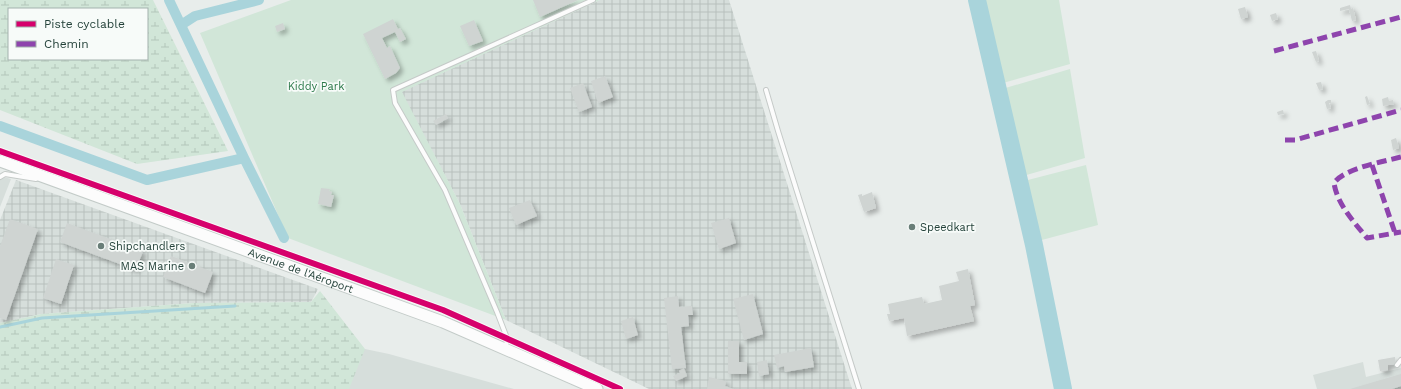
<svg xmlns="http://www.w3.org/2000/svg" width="1401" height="389" viewBox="0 0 1401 389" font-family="'Work Sans',sans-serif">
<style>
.built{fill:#d6dedb}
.industrial{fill:url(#industrial-grid)}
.green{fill:#d1e6d8}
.wetland{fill:url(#wetland-marsh);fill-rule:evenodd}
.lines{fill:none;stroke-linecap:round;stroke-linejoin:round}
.stream{stroke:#a9d4db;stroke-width:3}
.canal{stroke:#a9d4db;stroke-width:10}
.river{stroke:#a9d4db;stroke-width:18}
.building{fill:#cfd4d2;filter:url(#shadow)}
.lane-casing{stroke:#c5cac8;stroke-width:6}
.secondary-casing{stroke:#c3cbc8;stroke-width:13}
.lane{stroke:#fcfcfc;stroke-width:4}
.secondary{stroke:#fcfcfc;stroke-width:11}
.quiet{stroke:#8e44ad;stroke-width:5;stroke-dasharray:10 5;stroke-linecap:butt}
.cycleway-casing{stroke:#f7fbf9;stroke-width:8}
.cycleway{stroke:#d6006c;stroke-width:6}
.poi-dot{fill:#697e78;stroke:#f7fbf9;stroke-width:1.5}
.labels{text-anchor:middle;stroke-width:3.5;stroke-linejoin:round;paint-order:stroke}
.park-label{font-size:11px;fill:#2d7a4b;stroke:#f7fbf9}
.poi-label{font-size:11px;fill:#24423a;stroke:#f7fbf9;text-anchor:start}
.street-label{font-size:11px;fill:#24423a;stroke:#f7fbf9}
</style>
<defs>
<pattern id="industrial-grid" width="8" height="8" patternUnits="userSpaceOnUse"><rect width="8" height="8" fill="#d6dedb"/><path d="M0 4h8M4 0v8" fill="none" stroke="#b8c0bd"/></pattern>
<pattern id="wetland-marsh" width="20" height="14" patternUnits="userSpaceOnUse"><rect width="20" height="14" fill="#d1e6d8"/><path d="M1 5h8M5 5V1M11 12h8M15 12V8" fill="none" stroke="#b3c6ba"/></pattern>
<filter id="shadow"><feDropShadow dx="3.5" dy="3.5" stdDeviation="2" flood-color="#0004"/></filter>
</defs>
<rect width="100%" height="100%" fill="#e8edeb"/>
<path class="built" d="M 0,176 L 11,179 L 0,207 Z
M 365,349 L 389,354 L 514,389 L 0,389 L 0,356 Z
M 1363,362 L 1366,377 L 1401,368 L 1401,389 L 1317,389 L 1313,375 Z"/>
<path class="industrial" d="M 600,0 L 729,0 L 852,389 L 649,389 L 506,320 L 460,204 L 401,92 Z
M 16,180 L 318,289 L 311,302 L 194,303 L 41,314 L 0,323 L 0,220 Z"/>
<path class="green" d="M 291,0 L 600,0 L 402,92 L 460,204 L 506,320 L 288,238 L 200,33 Z
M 983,0 L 1059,0 L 1070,64 L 1003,83 Z
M 1070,69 L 1085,158 L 1023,176 L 1002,89 Z
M 1086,165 L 1098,225 L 1038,241 L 1024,181 Z"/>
<path class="wetland" d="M 0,0 L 153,0 L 228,151 L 137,164 L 0,110 ZM 9,9 L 147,9 L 147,59 L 9,59 Z
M 320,291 L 365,349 L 349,389 L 0,389 L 0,323 L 41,314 L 194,303 L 311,302 Z"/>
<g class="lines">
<path class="stream" d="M 0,327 L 42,318 L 235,306"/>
<path class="canal" d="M 169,0 L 244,158 L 284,238
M 181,25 L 195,16 L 259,0
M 0,126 L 147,180 L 244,158"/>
<path class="river" d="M 977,0 L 1034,245 L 1063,389"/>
</g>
<path class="building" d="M 533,0 L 578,0 L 540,17 Z
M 1350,5 L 1351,9 L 1353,8 L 1356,20 L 1352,21 L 1349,9 L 1340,11 L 1340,8 Z
M 1245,7 L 1248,17 L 1241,19 L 1238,9 Z
M 1276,13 L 1278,19 L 1272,21 L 1270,15 Z
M 393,19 L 398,29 L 400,28 L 406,39 L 400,42 L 395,32 L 382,38 L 387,48 L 390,46 L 400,68 L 396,73 L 385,79 L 363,34 Z
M 474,20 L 483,41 L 469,46 L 460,26 Z
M 283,23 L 285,29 L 277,32 L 275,26 Z
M 1316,51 L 1319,61 L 1316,62 L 1312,52 Z
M 605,76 L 613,97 L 598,103 L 591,81 Z
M 1321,82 L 1323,89 L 1319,90 L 1316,83 Z
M 583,83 L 592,107 L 579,112 L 570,88 Z
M 1367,96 L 1370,104 L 1367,105 L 1365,97 Z
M 1388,97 L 1389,101 L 1393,100 L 1394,104 L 1383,106 L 1382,99 Z
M 1328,100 L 1331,100 L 1331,103 L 1329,103 L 1331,108 L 1327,109 L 1325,102 Z
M 1283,110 L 1284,114 L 1278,115 L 1277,112 Z
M 446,114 L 448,118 L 436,125 L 433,121 Z
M 1396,138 L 1399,148 L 1393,150 L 1391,140 Z
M 321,188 L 330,189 L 329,191 L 332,192 L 331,195 L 334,195 L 331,207 L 318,204 Z
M 872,192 L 876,208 L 864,212 L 858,195 L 862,194 L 862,196 Z
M 530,200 L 537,216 L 516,225 L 509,208 Z
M 729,218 L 736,243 L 719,249 L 711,223 Z
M 10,219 L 38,229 L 6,320 L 0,318 L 0,246 Z
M 67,223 L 143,251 L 136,270 L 60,242 Z
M 171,256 L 213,272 L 205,293 L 163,277 Z
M 56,259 L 74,265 L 61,304 L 43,298 Z
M 968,269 L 975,305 L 970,306 L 974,321 L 907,336 L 904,318 L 889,321 L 887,314 L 890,314 L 888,304 L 922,297 L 924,304 L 942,300 L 939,286 L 959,281 L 956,272 Z
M 753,294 L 763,334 L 744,340 L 733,299 Z
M 678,296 L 679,307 L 692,306 L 693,315 L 688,315 L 689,326 L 681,327 L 686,368 L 672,369 L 664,298 Z
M 633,317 L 638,335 L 626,339 L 621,321 Z
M 728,341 L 739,341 L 739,362 L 747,362 L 747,374 L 728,374 Z
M 811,348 L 814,367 L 785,372 L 784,366 L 777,368 L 774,355 Z
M 1395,357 L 1396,364 L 1388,365 L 1388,370 L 1380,371 L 1378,360 Z
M 767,360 L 769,374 L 759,376 L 757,362 Z
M 684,368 L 687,376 L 676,381 L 673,376 L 680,373 L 679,371 Z
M 1401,374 L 1401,386 L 1392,389 L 1350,389 Z
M 709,377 L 726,381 L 725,386 L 734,389 L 707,389 Z"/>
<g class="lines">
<g class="lane-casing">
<path id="lane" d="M 766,90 L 778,131 L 859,389
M 0,177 L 5,174 L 36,179
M 506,348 L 507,338 L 497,312 L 445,190 L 395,103 L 393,90 L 593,0
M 1397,365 L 1401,360"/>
</g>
<g class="secondary-casing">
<g id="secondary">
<path id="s1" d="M 0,161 L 443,322 L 597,389"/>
</g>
</g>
<use href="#lane" class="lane"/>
<use href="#secondary" class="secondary"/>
<path class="quiet" d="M 1274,51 L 1401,17
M 1285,140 L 1295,140 L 1401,110
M 1401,157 C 1382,162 1345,168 1334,183 C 1337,204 1354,222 1367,238 L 1401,232
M 1372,165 L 1395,233"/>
<g class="cycleway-casing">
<path id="cycleway" d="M 0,151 L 443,310 L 620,389"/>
</g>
<use href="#cycleway" class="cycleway"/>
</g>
<g class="poi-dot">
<circle cx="912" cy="227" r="4"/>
<circle cx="101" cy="246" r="4"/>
<circle cx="192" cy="266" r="4"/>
</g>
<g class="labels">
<g class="park-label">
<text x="316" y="90">Kiddy Park</text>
</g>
<g class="poi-label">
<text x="920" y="231">Speedkart</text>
<text x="109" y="250">Shipchandlers</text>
<text x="184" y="270" text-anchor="end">MAS Marine</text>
</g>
<g class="street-label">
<text dy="4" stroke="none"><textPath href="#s1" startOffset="320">Avenue de l'Aéroport</textPath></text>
</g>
</g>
<rect x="8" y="8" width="140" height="52" fill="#f7fbf9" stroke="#a3b1ad"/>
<rect x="16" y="21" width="20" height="6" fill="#d6006c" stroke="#a3b1ad"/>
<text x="44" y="28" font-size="12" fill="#24423a">Piste cyclable</text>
<rect x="16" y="41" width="20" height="6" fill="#8e44ad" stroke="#a3b1ad"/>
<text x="44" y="48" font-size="12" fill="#24423a">Chemin</text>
</svg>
